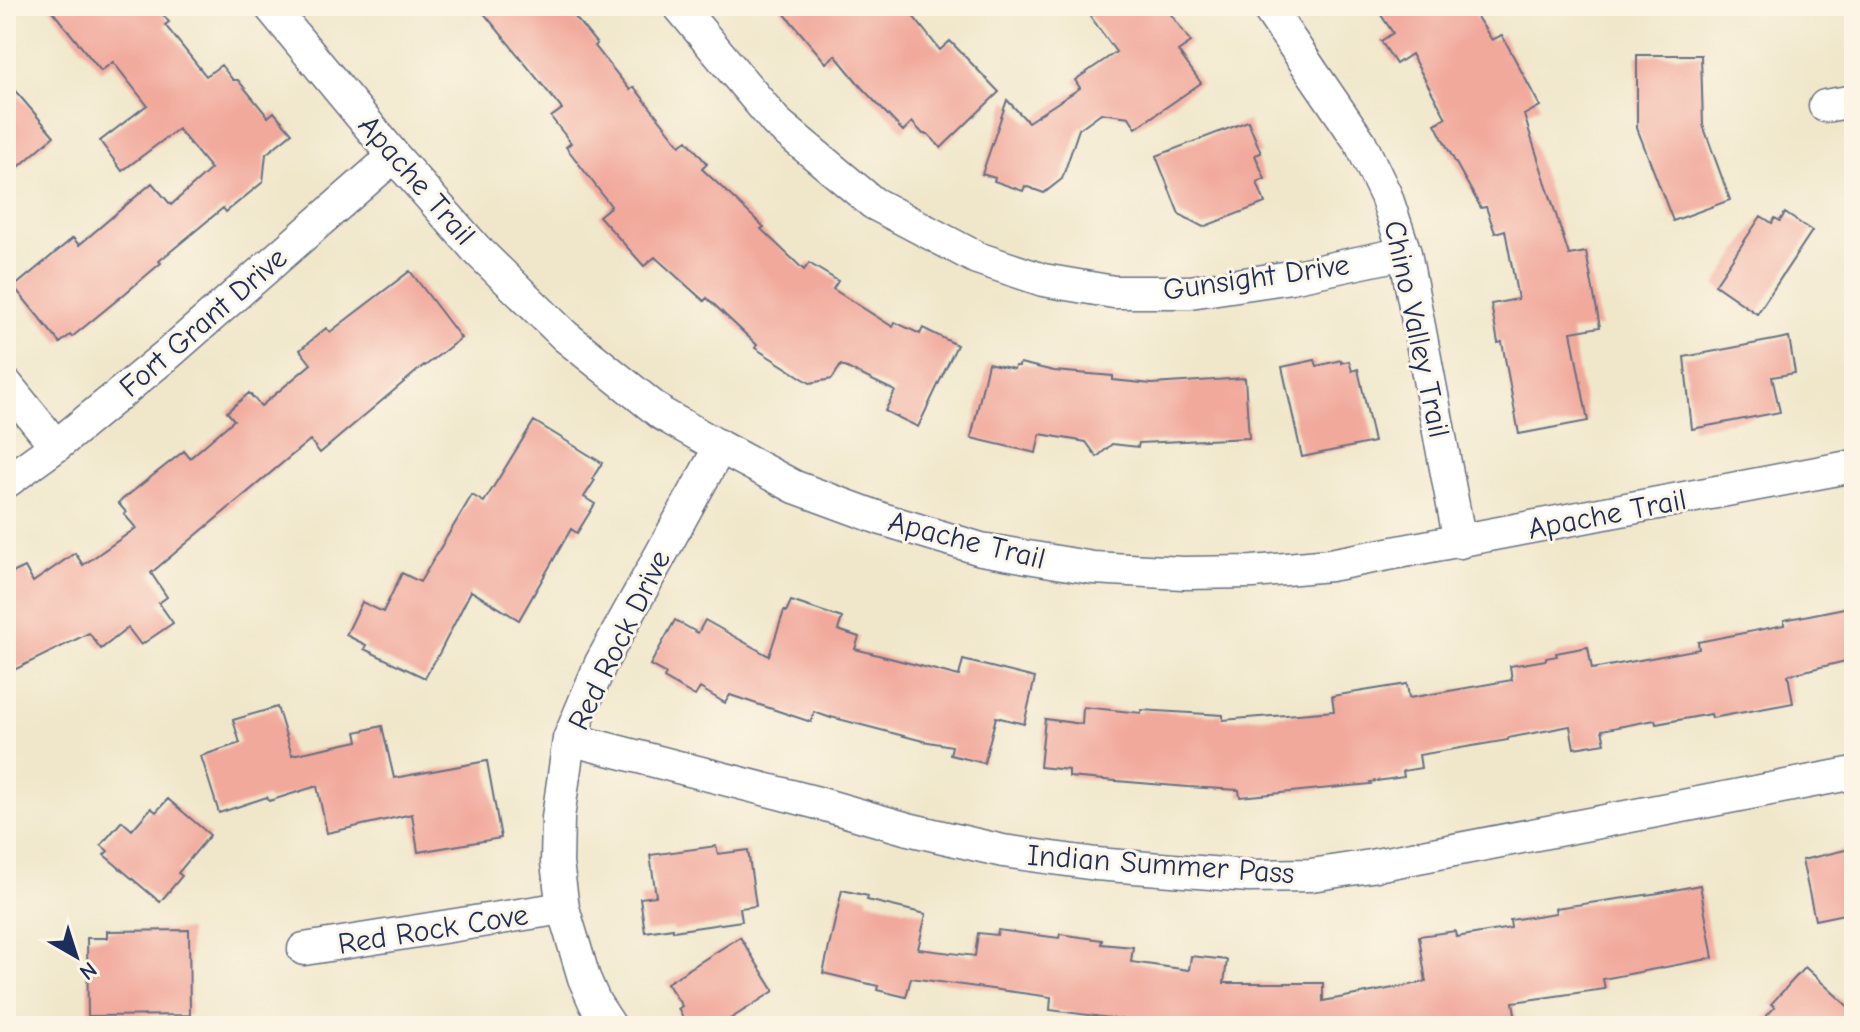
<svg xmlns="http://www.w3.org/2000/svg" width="1860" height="1032" viewBox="0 0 1860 1032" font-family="'Comic Neue',sans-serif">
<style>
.building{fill:#f1a99b}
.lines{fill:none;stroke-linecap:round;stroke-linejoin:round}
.minor-casing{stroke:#666f84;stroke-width:35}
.minor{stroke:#fff;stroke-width:32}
.labels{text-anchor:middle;stroke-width:6;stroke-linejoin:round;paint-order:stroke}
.street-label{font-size:30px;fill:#1b2f5e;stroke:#fcf5e5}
</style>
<rect width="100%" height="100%" fill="#fcf5e5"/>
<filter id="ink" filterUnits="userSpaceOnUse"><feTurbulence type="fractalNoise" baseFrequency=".0125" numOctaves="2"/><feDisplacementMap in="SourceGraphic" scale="16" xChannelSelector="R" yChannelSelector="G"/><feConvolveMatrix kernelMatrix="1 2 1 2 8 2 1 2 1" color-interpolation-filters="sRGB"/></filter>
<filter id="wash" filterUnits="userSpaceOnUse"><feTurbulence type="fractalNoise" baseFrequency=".006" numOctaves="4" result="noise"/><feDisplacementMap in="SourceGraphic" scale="32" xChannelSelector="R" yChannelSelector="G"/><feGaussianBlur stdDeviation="1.8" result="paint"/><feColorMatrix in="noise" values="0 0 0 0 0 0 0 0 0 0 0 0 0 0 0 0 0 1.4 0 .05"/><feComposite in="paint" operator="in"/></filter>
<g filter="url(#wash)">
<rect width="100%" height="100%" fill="#f0e7cb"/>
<g id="blocks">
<path class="building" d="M 48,6 L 156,6 L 169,22 L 165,25 L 206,76 L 221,65 L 233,80 L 238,80 L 268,117 L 274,112 L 292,133 L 266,154 L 263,182 L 226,212 L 223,208 L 159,261 L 161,263 L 122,296 L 72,337 L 70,335 L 60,343 L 14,287 L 73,238 L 79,245 L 152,183 L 171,205 L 211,169 L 178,129 L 122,171 L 100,141 L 147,105 L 113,62 L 101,71 Z
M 478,6 L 566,6 L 597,44 L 595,46 L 630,90 L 634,87 L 680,145 L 687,140 L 707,164 L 702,169 L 764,227 L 761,229 L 804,270 L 809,263 L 838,281 L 833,289 L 893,327 L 895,322 L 920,334 L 923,328 L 957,345 L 918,427 L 885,411 L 895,391 L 841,365 L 832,379 L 810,383 L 755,348 L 757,345 L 707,298 L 704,301 L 655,257 L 644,266 L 599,216 L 611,206 L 566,147 L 571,143 L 551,117 L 562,109 Z
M 778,6 L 905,6 L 940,50 L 950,41 L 999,92 L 941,148 L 928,134 L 923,134 L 912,122 L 903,131 L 862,88 L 835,55 L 826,63 Z
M 1083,6 L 1165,6 L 1191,42 L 1178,51 L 1201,83 L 1136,128 L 1129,117 L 1101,113 L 1079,129 L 1062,179 L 1044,193 L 1025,186 L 1023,191 L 994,181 L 995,178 L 982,174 L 1007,100 L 1028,122 L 1080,88 L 1075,80 L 1116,52 Z
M 1375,6 L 1470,6 L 1492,40 L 1502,35 L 1540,106 L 1524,115 L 1569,255 L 1586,252 L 1600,327 L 1571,332 L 1588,421 L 1519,434 L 1502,342 L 1498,343 L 1491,304 L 1518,299 L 1505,230 L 1495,233 L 1486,207 L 1481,208 L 1448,149 L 1435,124 L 1446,118 L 1411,54 L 1396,64 L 1381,41 L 1393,33 Z
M 1637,55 L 1701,55 L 1703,125 L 1730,200 L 1673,221 L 1637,128 Z
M 6,80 L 54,136 L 6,178 Z
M 1248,121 L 1261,153 L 1255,155 L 1265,179 L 1257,182 L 1265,203 L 1203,227 L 1179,214 L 1156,156 Z
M 1785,213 L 1812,231 L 1757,314 L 1715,285 L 1761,216 L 1772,223 L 1775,218 L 1780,221 Z
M 410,271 L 461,338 L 425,366 L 424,365 L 320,453 L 310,440 L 151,573 L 167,597 L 159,603 L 173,623 L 141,645 L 128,628 L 101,649 L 89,633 L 6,674 L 6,576 L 25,567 L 33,582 L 75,553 L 83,565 L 136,528 L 124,514 L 126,512 L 118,503 L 184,451 L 190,458 L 234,420 L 227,412 L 249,393 L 261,406 L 311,364 L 300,350 L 326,328 L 330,332 Z
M 1789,337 L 1795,373 L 1772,377 L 1780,412 L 1692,429 L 1684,357 Z
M 1315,360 L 1317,366 L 1341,360 L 1341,363 L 1349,361 L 1352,371 L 1358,369 L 1374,442 L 1302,457 L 1282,367 Z
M 988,363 L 1014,369 L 1015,366 L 1019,366 L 1020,363 L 1054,371 L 1113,376 L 1113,380 L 1152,384 L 1245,378 L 1249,438 L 1139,443 L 1138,447 L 1112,444 L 1097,457 L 1086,442 L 1040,434 L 1036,453 L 971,438 Z
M 534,421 L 602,463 L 592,479 L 595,480 L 584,497 L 595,504 L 577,533 L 571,529 L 519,620 L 471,591 L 440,652 L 425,678 L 364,649 L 366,645 L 346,635 L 362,602 L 383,612 L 402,573 L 420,582 L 472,495 L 484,502 Z
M 791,601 L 842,618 L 838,630 L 859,637 L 855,649 L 959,676 L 963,660 L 1035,678 L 1024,724 L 996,717 L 984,763 L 950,755 L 952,746 L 923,741 L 831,717 L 831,718 L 814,712 L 811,722 L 730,695 L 725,703 L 700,688 L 695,696 L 664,678 L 666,674 L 650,665 L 675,620 L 698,633 L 705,620 L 769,656 L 784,611 L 786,612 Z
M 1854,606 L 1854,659 L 1788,675 L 1793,703 L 1712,718 L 1711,714 L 1656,724 L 1655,720 L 1602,730 L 1605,743 L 1574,748 L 1570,726 L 1508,738 L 1508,740 L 1419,755 L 1421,768 L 1403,771 L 1404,777 L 1370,782 L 1371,784 L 1240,797 L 1239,790 L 1188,787 L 1069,777 L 1069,770 L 1040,767 L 1045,719 L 1082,724 L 1083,707 L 1141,713 L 1141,710 L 1223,715 L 1223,720 L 1334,711 L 1332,696 L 1407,684 L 1409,698 L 1512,680 L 1510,666 L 1546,660 L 1546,658 L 1557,656 L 1556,653 L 1588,647 L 1592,669 L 1699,649 L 1698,642 L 1784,625 L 1784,620 Z
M 277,707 L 292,755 L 358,741 L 356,732 L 382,726 L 394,778 L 487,761 L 501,838 L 418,852 L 412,814 L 327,833 L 317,786 L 269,801 L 267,797 L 219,813 L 201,756 L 240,743 L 233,720 Z
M 168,799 L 210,835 L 178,873 L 182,876 L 160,902 L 104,855 L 108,851 L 101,845 L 122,821 L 132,830 L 151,808 L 156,812 Z
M 716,846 L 718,854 L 748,850 L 756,906 L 740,908 L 742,921 L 673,931 L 673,928 L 645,932 L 640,898 L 656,896 L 650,855 Z
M 1854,848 L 1854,912 L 1815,920 L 1802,860 Z
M 1700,885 L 1713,958 L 1603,979 L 1605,989 L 1513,1002 L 1517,1026 L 1140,1026 L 1141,1022 L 1050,1010 L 1051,997 L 911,978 L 906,997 L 877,990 L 878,986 L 823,973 L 842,890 L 868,896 L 867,900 L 926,914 L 918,949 L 975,956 L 978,933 L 997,935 L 998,930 L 1059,938 L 1060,934 L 1102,940 L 1101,944 L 1133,947 L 1131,962 L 1189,970 L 1191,956 L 1227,960 L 1224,983 L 1323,983 L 1323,1001 L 1426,982 L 1419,936 L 1455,931 L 1456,937 L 1511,928 L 1510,920 L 1556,913 L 1555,908 L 1659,893 Z
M 189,930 L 190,1015 L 88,1016 L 87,938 L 107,938 L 107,931 Z
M 740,937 L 774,991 L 719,1026 L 688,1026 L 678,1009 L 682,1006 L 667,983 Z
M 1805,967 L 1854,1012 L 1854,1026 L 1757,1026 L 1775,1007 L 1771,1004 Z"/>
</g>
</g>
<g filter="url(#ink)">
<use href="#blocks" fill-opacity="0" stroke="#666f84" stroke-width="2"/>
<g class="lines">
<g class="minor-casing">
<path id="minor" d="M 270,6 L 394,156 L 476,249 L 565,336 L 662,414 L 720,447 L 795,487 L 882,519 L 981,549 L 1093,568 L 1183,573 L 1253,572 L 1330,565 L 1854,466
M 679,6 L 776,122 L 831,168 L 873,203 L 977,258 L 1043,280 L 1114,292 L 1190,292 L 1291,277 L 1405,253
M 1267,6 L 1360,142 L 1386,196 L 1405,253 L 1460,542
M 1825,106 L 1854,101
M 6,384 L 56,446
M 6,482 L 56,446 L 168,354 L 394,156
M 569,739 L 818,803 L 908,829 L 1003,851 L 1096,864 L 1249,876 L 1311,875 L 1371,866 L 1854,773
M 304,949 L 563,908
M 610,1026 L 595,1003 L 584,978 L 563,908 L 557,863 L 558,818 L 569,739 L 601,663 L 720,447"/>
</g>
<use href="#minor" class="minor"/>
</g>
</g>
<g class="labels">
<g class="street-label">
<text transform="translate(417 180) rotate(49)" y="10">Apache Trail</text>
<text transform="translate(1256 277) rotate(-8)" y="10">Gunsight Drive</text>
<text transform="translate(203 322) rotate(-41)" y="10">Fort Grant Drive</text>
<text transform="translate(1417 329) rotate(78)" y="10">Chino Valley Trail</text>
<text transform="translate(1607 514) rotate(-11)" y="10">Apache Trail</text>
<text transform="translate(967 540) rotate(14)" y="10">Apache Trail</text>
<text transform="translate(619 640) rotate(-64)" y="10">Red Rock Drive</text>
<text transform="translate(1161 864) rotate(4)" y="10">Indian Summer Pass</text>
<text transform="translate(433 929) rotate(-9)" y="10">Red Rock Cove</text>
</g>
</g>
<rect width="1860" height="1032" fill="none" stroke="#fcf5e5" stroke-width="32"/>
<g transform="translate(76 956) rotate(141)" stroke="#fcf5e5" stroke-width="6" paint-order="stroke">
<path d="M0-6L14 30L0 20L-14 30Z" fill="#1b2f5e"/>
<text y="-12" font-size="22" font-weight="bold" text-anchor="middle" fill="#1b2f5e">N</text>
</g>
</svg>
